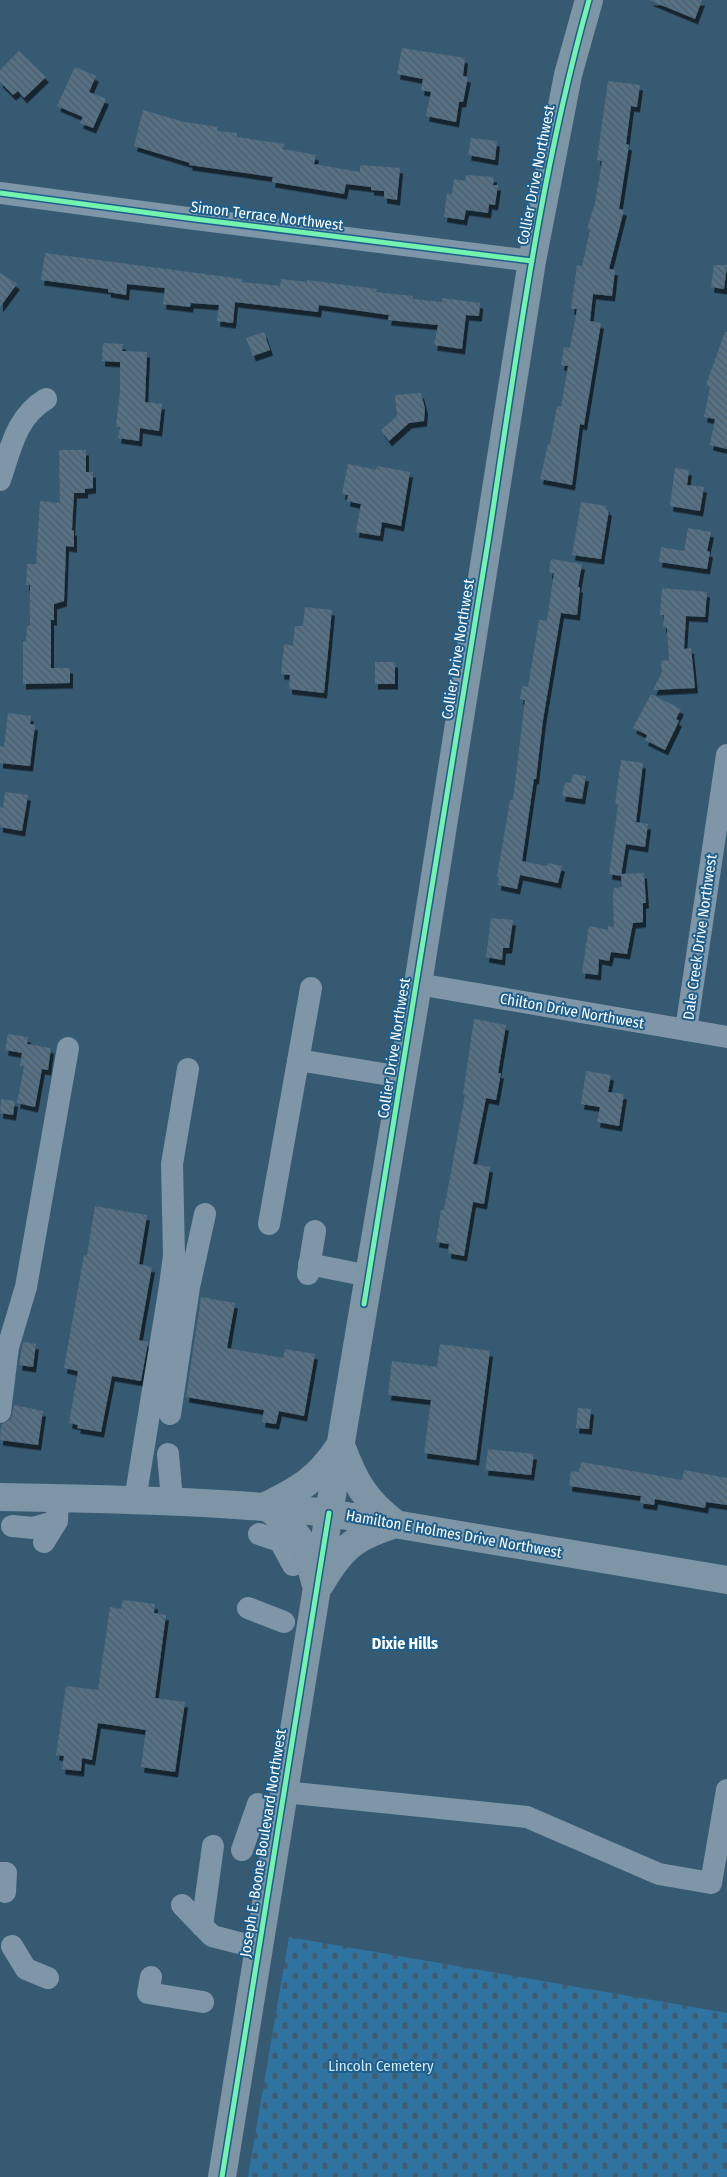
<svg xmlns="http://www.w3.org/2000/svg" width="727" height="2177" viewBox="0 0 727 2177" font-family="'Fira Sans Condensed',sans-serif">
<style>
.cemetery{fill:url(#cemetery-stones)}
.building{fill:url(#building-back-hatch);filter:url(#shadow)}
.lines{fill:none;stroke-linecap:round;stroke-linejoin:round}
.minor{stroke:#7e96a7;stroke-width:22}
.major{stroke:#7d95a5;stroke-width:28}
.cycleway-casing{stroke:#1e5e8c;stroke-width:8}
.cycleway{stroke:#73f3ae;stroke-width:5}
.labels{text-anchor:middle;stroke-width:4;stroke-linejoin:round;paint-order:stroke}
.street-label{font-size:15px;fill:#fff;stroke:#1e5e8c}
.park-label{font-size:15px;fill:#d0e9f9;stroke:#1e5e8c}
.neighbourhood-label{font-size:16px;font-weight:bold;fill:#fff;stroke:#1e5e8c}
</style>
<defs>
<pattern id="cemetery-stones" width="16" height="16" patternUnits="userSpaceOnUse" patternTransform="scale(1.25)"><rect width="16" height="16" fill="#2f73a1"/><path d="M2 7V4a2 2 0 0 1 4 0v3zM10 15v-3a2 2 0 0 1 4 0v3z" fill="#405c6e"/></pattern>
<pattern id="building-back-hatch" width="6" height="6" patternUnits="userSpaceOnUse" patternTransform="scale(1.25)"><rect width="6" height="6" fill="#557185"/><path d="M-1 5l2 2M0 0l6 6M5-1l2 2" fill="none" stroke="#505b63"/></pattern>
<filter id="shadow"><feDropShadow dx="3" dy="5.5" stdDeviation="0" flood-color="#0009"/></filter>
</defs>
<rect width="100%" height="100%" fill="#375a73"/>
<path class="cemetery" d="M 289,1937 L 727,2013 L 727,2177 L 248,2177 Z"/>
<path class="building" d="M 649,0 L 702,0 L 695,19 Z
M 402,48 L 465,58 L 463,76 L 468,77 L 463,102 L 459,102 L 456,122 L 426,116 L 431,92 L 421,90 L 423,79 L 397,74 Z
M 19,51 L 46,77 L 24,98 L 18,91 L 13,95 L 0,82 L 0,70 Z
M 75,67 L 96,76 L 89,92 L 106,99 L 93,128 L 80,123 L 83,117 L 57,106 Z
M 608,81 L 640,85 L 637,107 L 631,106 L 626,144 L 629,145 L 619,209 L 624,210 L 609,269 L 615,270 L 612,296 L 593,294 L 590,321 L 601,323 L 584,425 L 580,424 L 572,485 L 540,479 L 548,444 L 550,444 L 557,406 L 561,407 L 568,366 L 561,365 L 564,347 L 570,348 L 577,309 L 571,309 L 577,265 L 582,266 L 590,230 L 587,229 L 595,203 L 602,161 L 597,160 Z
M 143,110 L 184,122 L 218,127 L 217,131 L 237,133 L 237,137 L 284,144 L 283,149 L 316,155 L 314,164 L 360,172 L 360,165 L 400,168 L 397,200 L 384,198 L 384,191 L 371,190 L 371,187 L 346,184 L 344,194 L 272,182 L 273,177 L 189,165 L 190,163 L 134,146 Z
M 471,138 L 497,141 L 495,160 L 468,155 Z
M 466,175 L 494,177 L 493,185 L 498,185 L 495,205 L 489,204 L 488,213 L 466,210 L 464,220 L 444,217 L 447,193 L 452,194 L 454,179 L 465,181 Z
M 45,253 L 242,279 L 242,282 L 280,286 L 281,279 L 307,282 L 307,280 L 377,289 L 376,292 L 413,296 L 413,299 L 442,302 L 442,298 L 480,303 L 479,316 L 466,315 L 462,349 L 434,345 L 438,325 L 388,320 L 389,315 L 319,305 L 318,312 L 235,302 L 233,323 L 217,321 L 219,305 L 191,303 L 190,307 L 163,304 L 165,288 L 127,284 L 126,295 L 108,292 L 108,289 L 41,280 Z
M 714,265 L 727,265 L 724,289 L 711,287 Z
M 0,273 L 17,284 L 0,307 Z
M 264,332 L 270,350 L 253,356 L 246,338 Z
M 725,332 L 727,332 L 727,449 L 710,445 L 715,419 L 704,417 L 710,387 L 706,385 Z
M 103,343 L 123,344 L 122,351 L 147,352 L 145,402 L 162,404 L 159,431 L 140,428 L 139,441 L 118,438 L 120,427 L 116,427 L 120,391 L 120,362 L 102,361 Z
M 421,393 L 425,409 L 424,421 L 409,423 L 389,441 L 381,430 L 397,416 L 395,395 Z
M 59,450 L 86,450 L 86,472 L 93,472 L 93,488 L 85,489 L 85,493 L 74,493 L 72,530 L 74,530 L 74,547 L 66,546 L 64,601 L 54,604 L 54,620 L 51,620 L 51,668 L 70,668 L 70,683 L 23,684 L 23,642 L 26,641 L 27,626 L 30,626 L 30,585 L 26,585 L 27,564 L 36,564 L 40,501 L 60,503 Z
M 348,464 L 376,470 L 377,466 L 410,472 L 401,526 L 382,522 L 380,536 L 356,532 L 361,504 L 347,501 L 348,495 L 342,494 Z
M 675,468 L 689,470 L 687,485 L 704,487 L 700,511 L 670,506 Z
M 581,502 L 607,506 L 606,509 L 609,510 L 601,559 L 572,555 Z
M 688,528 L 711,532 L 707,551 L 710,552 L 707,569 L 659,562 L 661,547 L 684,551 Z
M 551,559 L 582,564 L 578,587 L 580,587 L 577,615 L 561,613 L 543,720 L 536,779 L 534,779 L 522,861 L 547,866 L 548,863 L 562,866 L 558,883 L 520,875 L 517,889 L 498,885 L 499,877 L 497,877 L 510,800 L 513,800 L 525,700 L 520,699 L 522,686 L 528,687 L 539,620 L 547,621 L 554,573 L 549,573 Z
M 662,588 L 707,592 L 705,617 L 686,616 L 684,649 L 691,648 L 695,688 L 653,690 L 662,672 L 661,661 L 669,660 L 667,628 L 663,627 L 664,615 L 660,615 Z
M 305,607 L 332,610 L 324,693 L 289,689 L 290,675 L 281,674 L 284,644 L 293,646 L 295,626 L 303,626 Z
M 375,662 L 395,662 L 395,684 L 375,684 Z
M 651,694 L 681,709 L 676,719 L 679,721 L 665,750 L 645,740 L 647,735 L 633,728 Z
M 8,713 L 31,716 L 30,724 L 35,725 L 30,766 L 0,763 L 0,746 L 4,747 Z
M 621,760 L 643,763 L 636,822 L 648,824 L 645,847 L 626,844 L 621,876 L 609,874 L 618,805 L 615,804 Z
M 573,774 L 586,776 L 582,799 L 562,796 L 565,782 L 571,783 Z
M 5,792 L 28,795 L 22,831 L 0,827 L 0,807 L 3,808 Z
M 644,873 L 646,903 L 643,903 L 643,922 L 633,923 L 627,954 L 611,952 L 609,961 L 599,959 L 598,975 L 582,973 L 589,926 L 608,930 L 608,926 L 614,927 L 613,896 L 614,888 L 622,887 L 621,874 Z
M 491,918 L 513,920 L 509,948 L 503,948 L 502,960 L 486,957 Z
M 474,1019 L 506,1025 L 498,1073 L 501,1073 L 496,1100 L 486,1098 L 473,1164 L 490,1167 L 484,1204 L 473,1202 L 464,1256 L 448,1253 L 449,1244 L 436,1242 L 441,1210 L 444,1210 L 465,1095 L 463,1094 Z
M 8,1034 L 28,1037 L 27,1044 L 51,1048 L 48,1070 L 42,1069 L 35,1107 L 17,1103 L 24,1066 L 20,1066 L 22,1053 L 5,1050 Z
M 586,1071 L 611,1075 L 608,1092 L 624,1094 L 619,1126 L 597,1122 L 600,1107 L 581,1104 Z
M 1,1099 L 15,1101 L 13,1115 L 0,1113 Z
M 95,1206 L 147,1215 L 139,1264 L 152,1267 L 139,1340 L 148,1342 L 141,1381 L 112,1376 L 101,1432 L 77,1428 L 78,1425 L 69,1423 L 78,1371 L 64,1368 L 84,1255 L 87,1255 Z
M 201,1297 L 235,1303 L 227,1348 L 283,1358 L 285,1349 L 315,1354 L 304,1416 L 279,1411 L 276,1424 L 262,1422 L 264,1410 L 186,1397 Z
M 23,1342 L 36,1344 L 33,1367 L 19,1365 Z
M 440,1344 L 490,1351 L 476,1460 L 424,1453 L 431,1400 L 388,1395 L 392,1361 L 437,1367 Z
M 14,1405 L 43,1411 L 38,1445 L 0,1440 L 1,1425 L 11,1419 Z
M 578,1408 L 591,1409 L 589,1429 L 576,1428 Z
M 488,1449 L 534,1454 L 531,1475 L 485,1470 Z
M 582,1462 L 682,1480 L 684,1470 L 727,1478 L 727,1505 L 706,1502 L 705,1508 L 655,1499 L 654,1505 L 640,1503 L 641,1496 L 569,1486 L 571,1471 L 578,1472 Z
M 123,1600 L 155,1604 L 154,1613 L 166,1615 L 155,1698 L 185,1702 L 175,1772 L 141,1767 L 146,1730 L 98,1723 L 92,1760 L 82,1758 L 81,1771 L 62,1769 L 64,1756 L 56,1755 L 66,1686 L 98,1690 L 110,1607 L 121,1609 Z"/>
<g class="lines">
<path class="minor" d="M 0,193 L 195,219 L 532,261
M 0,480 C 11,448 16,417 46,399
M 418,984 L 727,1037
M 686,1030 L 727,755
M 298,1060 L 402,1077
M 269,1224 L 311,988
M 309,1264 L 369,1276
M 308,1274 L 315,1231
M 0,1412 L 8,1347 L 26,1287 L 68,1048
M 170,1414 L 189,1287 L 205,1214
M 168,1454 L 172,1500
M 135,1500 L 170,1286 L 174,1255 L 172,1164 L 188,1069
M 12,1526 L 33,1528 L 57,1521
M 259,1534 L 280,1541 L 293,1565
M 44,1542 L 57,1521 L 58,1498
M 248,1608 L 284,1622
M 284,1792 L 527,1817 L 659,1874 L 711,1883 L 727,1790
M 242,1850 L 258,1804
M 0,1873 L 6,1873 L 5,1892
M 182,1905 L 212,1936 L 259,1948
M 202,1926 L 213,1846
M 12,1946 L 26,1969 L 48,1978
M 151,1977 L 148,1993 L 203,2002"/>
<path class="major" d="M 341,1445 C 354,1481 365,1501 396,1524
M 0,1497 C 110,1499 220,1501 329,1513 L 727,1580
M 266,1506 C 297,1530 307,1544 315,1582
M 266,1506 C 300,1489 317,1480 339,1447
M 321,1583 C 343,1546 355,1537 396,1524
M 222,2177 L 329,1513 L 418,984 L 532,261 L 568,75 L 589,0"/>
<g class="cycleway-casing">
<path id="cycleway" d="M 0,193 L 195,219 L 532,261
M 364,1304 C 407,1050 448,796 488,542 C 516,361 539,177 589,0
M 222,2177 L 329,1513"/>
</g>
<use href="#cycleway" class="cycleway"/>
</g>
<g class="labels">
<g class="street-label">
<text transform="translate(536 175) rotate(-79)" y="5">Collier Drive Northwest</text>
<text transform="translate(267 216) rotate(7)" y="5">Simon Terrace Northwest</text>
<text transform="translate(458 649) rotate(-81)" y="5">Collier Drive Northwest</text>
<text transform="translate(700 937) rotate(-82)" y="5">Dale Creek Drive Northwest</text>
<text transform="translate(572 1011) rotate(10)" y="5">Chilton Drive Northwest</text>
<text transform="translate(394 1048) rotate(-81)" y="5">Collier Drive Northwest</text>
<text transform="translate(454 1534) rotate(10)" y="5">Hamilton E Holmes Drive Northwest</text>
<text transform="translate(263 1843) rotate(-81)" y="5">Joseph E. Boone Boulevard Northwest</text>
</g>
<g class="park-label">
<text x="381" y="2071">Lincoln Cemetery</text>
</g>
<g class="neighbourhood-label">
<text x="405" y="1649">Dixie Hills</text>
</g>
</g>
</svg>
